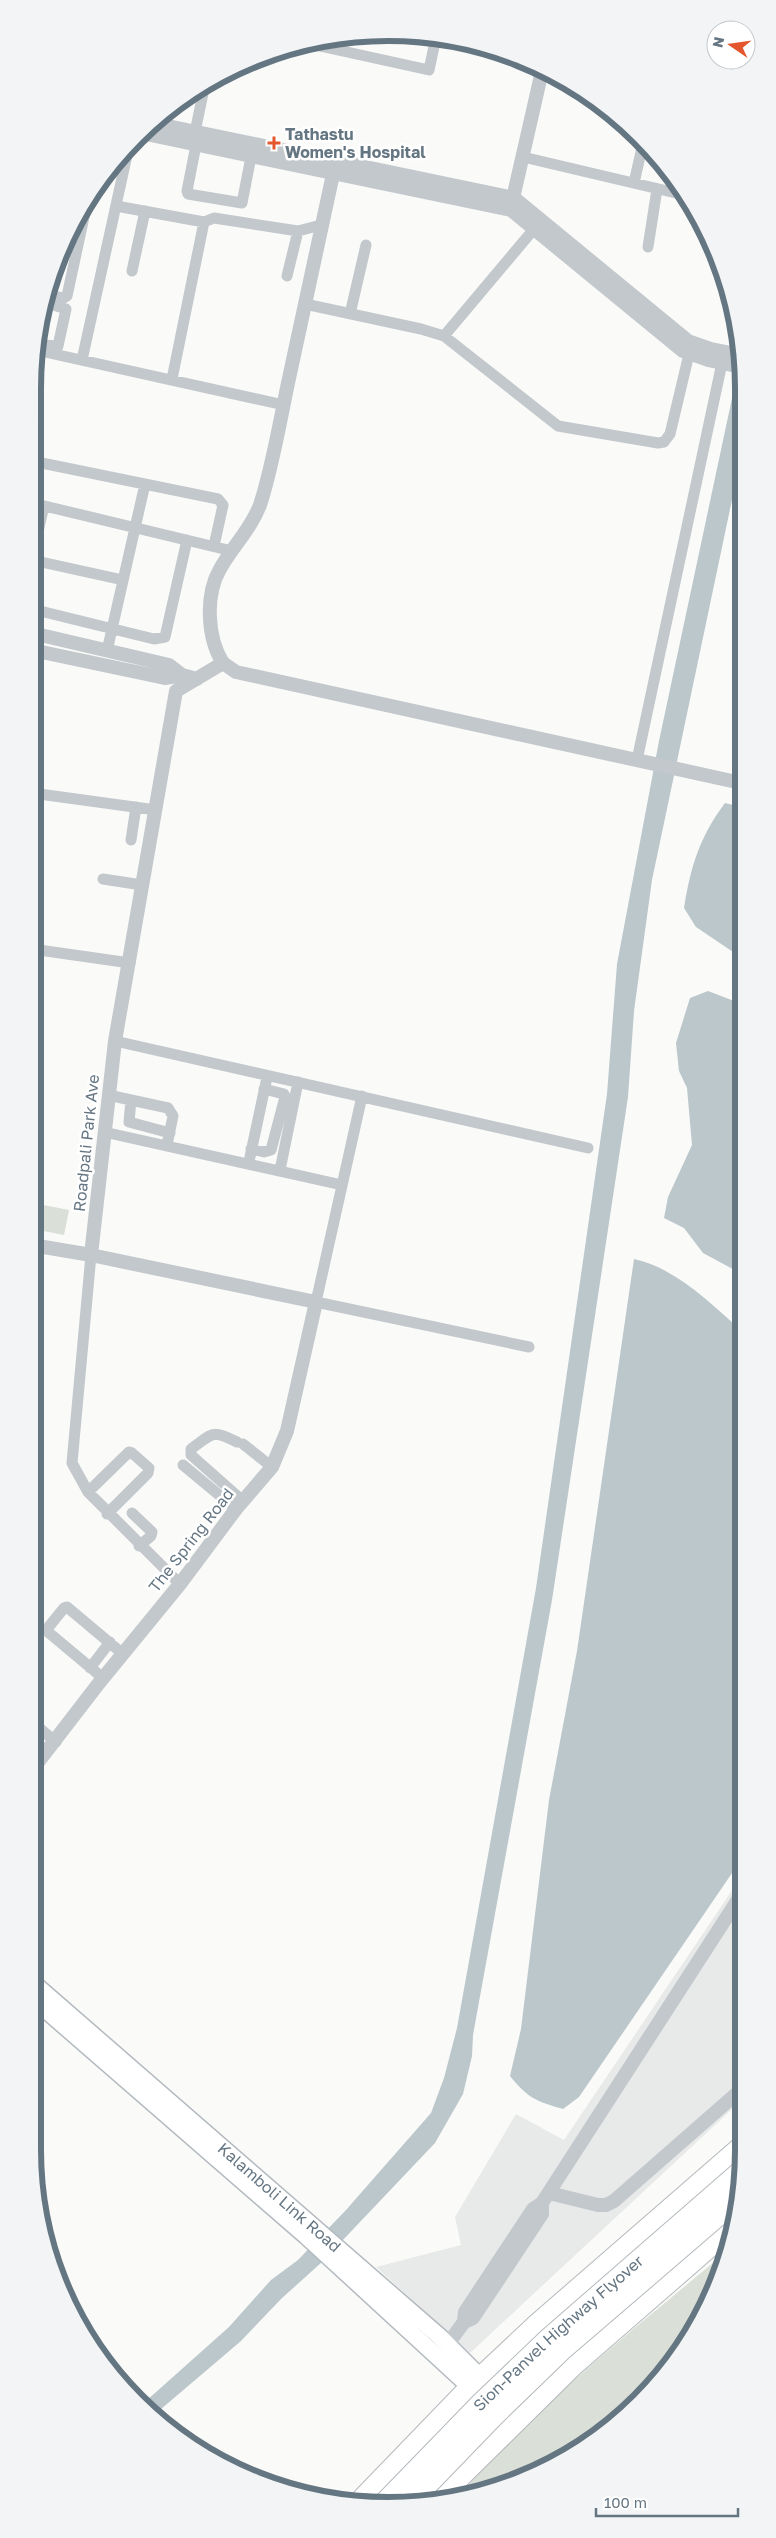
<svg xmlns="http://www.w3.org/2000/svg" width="776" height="2538" viewBox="0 0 776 2538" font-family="'Golos Text',sans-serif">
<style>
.built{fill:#e8e9e9}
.green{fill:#dadfd7}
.water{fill:#bbc7cb}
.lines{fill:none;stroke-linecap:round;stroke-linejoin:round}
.secondary-casing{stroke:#b3babf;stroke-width:19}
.motorway-casing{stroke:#b4b9bd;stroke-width:22}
.minor{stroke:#c3c8cc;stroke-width:11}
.tertiary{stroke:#c3c8cc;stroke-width:14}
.secondary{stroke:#fff;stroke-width:16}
.motorway{stroke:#fff;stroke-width:20}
.motorway-bridge-casing{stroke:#b4b9bd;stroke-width:22;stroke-linecap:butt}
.motorway-bridge{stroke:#fff;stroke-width:20}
.poi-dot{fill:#e4572e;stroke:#fff;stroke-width:2}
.labels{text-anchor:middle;stroke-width:5;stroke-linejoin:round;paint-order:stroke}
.poi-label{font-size:16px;font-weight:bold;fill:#657683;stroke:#fff;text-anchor:start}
.street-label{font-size:16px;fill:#657683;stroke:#fff}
.rim{fill:none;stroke:#657683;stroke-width:6}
</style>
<rect width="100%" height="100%" fill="#fafaf8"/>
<path class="built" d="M 743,1874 L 743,2099 L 470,2353 L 376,2267 L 461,2245 L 455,2217 L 516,2114 L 564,2140 Z"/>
<path class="green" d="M 33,1203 L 69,1210 L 64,1235 L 33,1229 Z
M 727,2251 L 716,2286 L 683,2348 L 640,2401 L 586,2445 L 480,2493 L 458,2497 C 533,2407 637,2327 727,2251 Z"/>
<path class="water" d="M 741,356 L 741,457 L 652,880 L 634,1011 L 628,1097 L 552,1600 L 473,2035 L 472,2056 L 463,2094 L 435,2143 L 322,2262 L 281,2299 L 241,2341 L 154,2415 L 143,2405 L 146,2401 L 229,2327 L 271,2280 L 298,2260 L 346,2210 L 431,2113 L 444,2078 L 457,2028 L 536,1588 L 607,1094 L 617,964 L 659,741 Z
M 725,803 L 741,807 L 742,958 L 696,927 L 684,908 C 691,866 699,838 725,803 Z
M 708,991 L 742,1004 L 742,1274 L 703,1253 L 684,1228 L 664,1218 L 668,1197 L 692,1145 L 687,1088 L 679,1071 L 676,1043 L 690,998 Z
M 634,1259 C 676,1268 711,1304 742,1331 L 743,1857 L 579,2097 L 563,2109 C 535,2101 528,2098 510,2076 L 521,2029 L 549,1800 L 577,1651 Z"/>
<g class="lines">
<g class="secondary-casing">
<g id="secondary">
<path id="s1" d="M 32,1982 L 439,2336 L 488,2385"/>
<path d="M 32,1998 L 306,2236 L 479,2395"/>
</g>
</g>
<g class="motorway-casing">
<path id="motorway" d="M 437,2500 L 574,2365 L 735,2225
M 358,2503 L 471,2386 L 537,2324 L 743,2145"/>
</g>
<path class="minor" d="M 306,43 L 429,70 L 436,37
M 195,132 L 205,84
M 196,145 L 187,191 L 188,194 L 242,203 L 251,157
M 523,157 L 680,194
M 634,183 L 643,143
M 116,206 L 204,222 L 214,218 L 298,231 L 321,225
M 648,247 L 657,189
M 132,271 L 145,211
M 287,276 L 298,231
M 47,295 L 63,298 L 67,296 L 84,217 L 81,212
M 44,302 L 66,309 L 58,346 L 44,345
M 305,304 L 421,329 L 444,336 L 558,426 L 658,443 L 664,442 L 670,434 L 689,354
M 350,314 L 366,245
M 444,336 L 534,229
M 36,350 L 284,405
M 82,360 L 129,146
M 172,379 L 204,222
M 32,461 L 218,499 L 223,505 L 214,546
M 32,503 L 232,551
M 32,557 L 44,506
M 32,560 L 123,580
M 32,609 L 154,639 L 165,637 L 187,540
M 107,651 L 145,484
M 637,760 L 722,363
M 32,793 L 156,810
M 131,840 L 136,807
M 103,879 L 142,885
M 32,949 L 130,963
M 115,1041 L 588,1148
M 108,1095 L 168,1108 L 173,1116 L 167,1145
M 362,1096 L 316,1302 L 529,1347
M 131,1100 L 129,1122 L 170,1133
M 104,1132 L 342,1185
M 251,1149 L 264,1152 L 271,1150 L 285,1097 L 284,1094 L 264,1089
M 250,1157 L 266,1082
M 280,1170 L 298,1082
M 91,1255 L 72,1463 L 88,1492 L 180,1584
M 237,1442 C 211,1429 214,1433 191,1449 L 191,1455 L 243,1501
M 243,1444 L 272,1467
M 183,1465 L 236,1509
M 88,1492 L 129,1452 L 132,1453 L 149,1468 L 148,1473 L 107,1514
M 132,1513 L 152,1532 L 151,1536 L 139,1546
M 90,1668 L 110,1642
M 103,1678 L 48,1632 L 47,1629 L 64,1608 L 67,1607 L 123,1654
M 32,1722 L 56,1742"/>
<path class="tertiary" d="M 153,123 L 514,198 L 688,341 L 711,349 L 741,355
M 141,133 L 511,210 L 683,351 L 708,360 L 741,367
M 511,207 L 542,71
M 32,633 L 169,665 L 182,675 L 197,679
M 32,650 L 165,678 L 182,675
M 223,663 C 207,638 205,595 220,569 C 233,546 251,529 260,505 C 272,469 280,421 288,383 C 304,311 319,238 335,165
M 32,1245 L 91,1255 L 316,1302 L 287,1431 L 272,1467 L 236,1509 L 180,1584 L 99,1683 L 32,1770
M 91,1255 L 115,1041 L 176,691 L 223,663 L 236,672 L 741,783
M 549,2193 L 598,2205 L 606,2205 L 614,2201 L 743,2088
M 542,2203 L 743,1892
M 442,2352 L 464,2322 L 473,2318 L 542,2214 L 542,2203 L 533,2209 L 465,2312 L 464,2322"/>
<use href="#secondary" class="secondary"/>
<use href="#motorway" class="motorway"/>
<g class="motorway-bridge-casing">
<g id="motorway-bridge">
<path id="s2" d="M 383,2504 L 481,2403 L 549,2338 L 742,2170"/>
<path d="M 408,2505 L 494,2416 L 561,2351 L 739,2198"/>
</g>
</g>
<use href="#motorway-bridge" class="motorway-bridge"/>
</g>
<path class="poi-dot" d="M271.5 135.5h5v5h5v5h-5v5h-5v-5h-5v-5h5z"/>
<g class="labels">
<g class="poi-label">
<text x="285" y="140">Tathastu<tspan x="285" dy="18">Women's Hospital</tspan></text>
</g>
<g class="street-label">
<text transform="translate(86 1143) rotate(-84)" y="6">Roadpali Park Ave</text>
<text transform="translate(191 1540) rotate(-52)" y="6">The Spring Road</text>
<text dy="6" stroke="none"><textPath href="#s1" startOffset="328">Kalamboli Link Road</textPath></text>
<text dy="6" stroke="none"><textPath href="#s2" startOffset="245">Sion-Panvel Highway Flyover</textPath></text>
</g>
</g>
<path d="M0 0H776V2538H0ZM388 41H388A347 347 0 0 1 735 388V2150A347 347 0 0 1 388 2497H388A347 347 0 0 1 41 2150V388A347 347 0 0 1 388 41Z" fill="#f3f4f5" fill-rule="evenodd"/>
<path class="rim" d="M388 41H388A347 347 0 0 1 735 388V2150A347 347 0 0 1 388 2497H388A347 347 0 0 1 41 2150V388A347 347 0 0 1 388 41Z"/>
<g transform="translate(731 45) rotate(283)"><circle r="24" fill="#ffffff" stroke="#c1c8cd"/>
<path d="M0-4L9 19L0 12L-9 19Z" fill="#e4572e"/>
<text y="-8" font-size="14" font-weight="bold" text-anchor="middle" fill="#657683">N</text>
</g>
<path d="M596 2508v8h142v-8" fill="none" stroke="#657683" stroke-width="2.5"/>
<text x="604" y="2508" font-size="15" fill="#657683" stroke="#ffffff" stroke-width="4" paint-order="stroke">100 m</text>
</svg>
